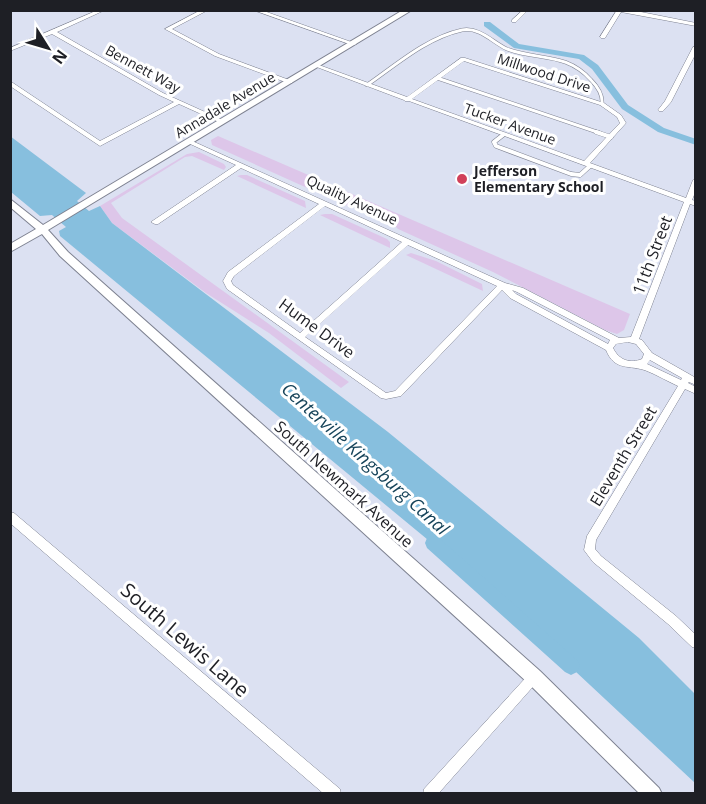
<svg xmlns="http://www.w3.org/2000/svg" width="706" height="804" viewBox="0 0 706 804" font-family="'Open Sans',sans-serif">
<style>
.green{fill:#ddc6e9}
.water{fill:#87bfde}
.lines{fill:none;stroke-linecap:round;stroke-linejoin:round}
.canal{fill:#87bfde;fill-rule:evenodd}
.service-far1-casing{stroke:#7e8291;stroke-width:4}
.service-casing{stroke:#7e8291;stroke-width:5}
.minor-casing{stroke:#7e8291;stroke-width:1}
.tertiary-casing{stroke:#7e8291;stroke-width:2}
.service-far1{stroke:#fff;stroke-width:3}
.service{stroke:#fff;stroke-width:4}
.minor{fill:#fff;fill-rule:evenodd}
.tertiary{fill:#fff;fill-rule:evenodd}
.poi-dot{fill:#d1405a;stroke:#fff;stroke-width:2}
.labels{text-anchor:middle;stroke-width:6;stroke-linejoin:round;paint-order:stroke}
.far-street-label{font-size:14px;fill:#1e1f25;stroke:#fff}
.far-poi-label{font-size:14px;font-weight:bold;fill:#1e1f25;stroke:#fff;text-anchor:start}
.street-label{font-size:16px;fill:#1e1f25;stroke:#fff}
.water-label{font-size:18px;font-style:italic;fill:#17445a;stroke:#fff}
.near-street-label{font-size:20px;fill:#1e1f25;stroke:#fff}
</style>
<rect width="100%" height="100%" fill="#dce1f2"/>
<path class="green" d="M 218,136 L 630,314 L 624,330 L 617,334 L 605,330 L 493,272 L 398,229 C 386,215 363,208 345,205 L 212,145 L 211,140 Z
M 199,152 L 224,164 L 226,167 L 224,170 L 192,156 L 185,157 L 111,203 L 122,218 L 349,382 L 341,388 L 269,333 L 206,293 L 112,223 L 100,206 L 187,154 Z
M 241,175 L 247,175 L 305,201 L 306,208 L 237,176 Z
M 325,214 L 332,214 L 387,239 L 390,242 L 390,248 L 320,215 Z
M 411,253 L 436,261 L 482,284 L 483,291 L 406,255 Z"/>
<path class="water" d="M 10,136 L 86,193 L 77,201 L 89,211 L 100,206 L 112,223 L 388,432 L 639,638 L 695,694 L 695,783 L 485,587 L 60,236 L 59,231 L 66,227 L 52,215 L 40,216 L 11,192 Z"/>
<g class="lines">
<path class="canal" d="M 484,22 L 490,22 L 519,44 L 584,55 L 598,65 L 628,105 L 664,128 L 696,139 L 696,145 L 658,132 L 622,109 L 592,69 L 579,59 L 514,48 L 484,26 Z
M 433,536 L 439,538 L 577,660 L 580,666 L 577,672 L 571,675 L 565,672 L 427,548 L 425,543 L 427,538 Z"/>
<g class="service-far1-casing">
<path id="service-far1" d="M 437,78 L 600,133
M 367,85 C 396,65 426,38 462,30 C 480,27 492,42 507,49 C 539,61 566,52 591,80 C 598,87 603,94 602,104"/>
</g>
<g class="service-casing">
<path id="service" d="M 596,132 L 611,137
M 503,135 L 494,142 L 496,146 L 571,174 L 580,175 L 590,166"/>
</g>
<g class="minor-casing">
<path id="minor" d="M 98,10 L 105,10 L 57,32 L 163,93 L 225,121 L 225,123 L 221,123 L 179,104 L 100,146 L 10,86 L 10,81 L 100,141 L 174,102 L 159,95 L 52,34 L 10,51 L 10,48 Z
M 201,10 L 208,10 L 172,29 L 219,54 L 292,81 L 292,83 L 288,83 L 215,56 L 165,29 Z
M 253,10 L 261,10 L 357,44 L 352,45 Z
M 523,10 L 528,10 L 516,22 L 512,22 L 512,20 Z
M 617,10 L 631,10 L 696,23 L 696,26 L 621,12 L 605,38 L 601,38 L 600,37 Z
M 696,46 L 696,53 L 671,102 L 663,111 L 659,111 L 658,110 L 665,101 L 693,47 Z
M 461,58 L 465,58 L 604,103 L 621,115 L 626,123 L 590,163 L 686,198 L 693,180 L 696,178 L 696,190 L 692,200 L 696,201 L 696,206 L 690,204 L 639,339 L 642,340 L 652,353 L 696,378 L 696,385 L 689,382 L 688,383 L 696,387 L 696,394 L 685,389 L 596,540 L 595,549 L 601,556 L 676,616 L 696,635 L 696,648 L 692,647 L 668,624 L 593,562 L 584,550 L 587,536 L 678,386 C 667,381 657,375 647,371 C 629,364 615,372 606,350 L 510,298 L 502,290 L 401,396 L 386,399 L 381,398 L 227,289 L 223,281 L 228,272 L 319,204 L 241,168 L 158,224 L 155,224 L 151,222 L 236,165 L 188,143 L 188,141 L 190,140 L 505,283 L 523,288 L 619,338 L 631,337 L 684,202 L 409,101 L 405,101 L 404,100 L 314,66 L 319,65 L 407,97 ZM 464,61 L 600,105 L 617,117 L 620,123 L 584,161 L 412,99 ZM 325,206 L 402,242 L 300,333 L 233,285 L 231,281 L 234,276 ZM 408,245 L 497,286 L 395,391 L 386,393 L 305,337 ZM 512,290 L 517,292 L 610,340 L 608,344 L 516,294 ZM 628,342 L 636,344 L 644,354 L 642,359 C 630,364 619,360 613,348 L 616,344 ZM 650,360 L 682,378 L 681,380 L 647,364 Z
M 10,512 L 14,513 L 340,789 L 341,794 L 324,794 L 10,523 Z
M 534,671 L 538,673 L 540,677 L 538,681 L 438,794 L 423,794 L 424,789 L 530,673 Z"/>
</g>
<g class="tertiary-casing">
<path id="tertiary" d="M 403,10 L 412,10 L 48,230 L 68,252 L 540,671 L 659,788 L 662,794 L 640,794 L 528,683 L 60,256 L 42,234 L 10,252 L 10,244 L 36,229 L 10,207 L 10,199 L 43,225 Z"/>
</g>
<use href="#service-far1" class="service-far1"/>
<use href="#service" class="service"/>
<use href="#minor" class="minor"/>
<use href="#tertiary" class="tertiary"/>
</g>
<circle class="poi-dot" cx="462" cy="179" r="6"/>
<g class="labels">
<g class="far-street-label">
<text transform="translate(143 69) rotate(29)" y="5">Bennett Way</text>
<text transform="translate(544 73) rotate(18)" y="5">Millwood Drive</text>
<text transform="translate(225 105) rotate(-31)" y="5">Annadale Avenue</text>
<text transform="translate(510 124) rotate(20)" y="5">Tucker Avenue</text>
<text transform="translate(352 200) rotate(25)" y="5">Quality Avenue</text>
</g>
<g class="far-poi-label">
<text x="474" y="176">Jefferson<tspan x="474" dy="16">Elementary School</tspan></text>
</g>
<g class="street-label">
<text transform="translate(652 255) rotate(-69)" y="6">11th Street</text>
<text transform="translate(317 328) rotate(36)" y="6">Hume Drive</text>
<text transform="translate(623 456) rotate(-59)" y="6">Eleventh Street</text>
<text transform="translate(344 484) rotate(42)" y="6">South Newmark Avenue</text>
</g>
<g class="water-label">
<text transform="translate(365 459) rotate(42)" y="6">Centerville Kingsburg Canal</text>
</g>
<g class="near-street-label">
<text transform="translate(185 640) rotate(41)" y="7">South Lewis Lane</text>
</g>
</g>
<rect width="706" height="804" fill="none" stroke="#1e1f25" stroke-width="24"/>
<g transform="translate(48 48) rotate(127)" stroke="#ffffff" stroke-width="4.5" paint-order="stroke">
<path d="M0-4.5L10 22L0 15L-10 22Z" fill="#1e1f25"/>
<text y="-9" font-size="16" font-weight="bold" text-anchor="middle" fill="#1e1f25">N</text>
</g>
</svg>
